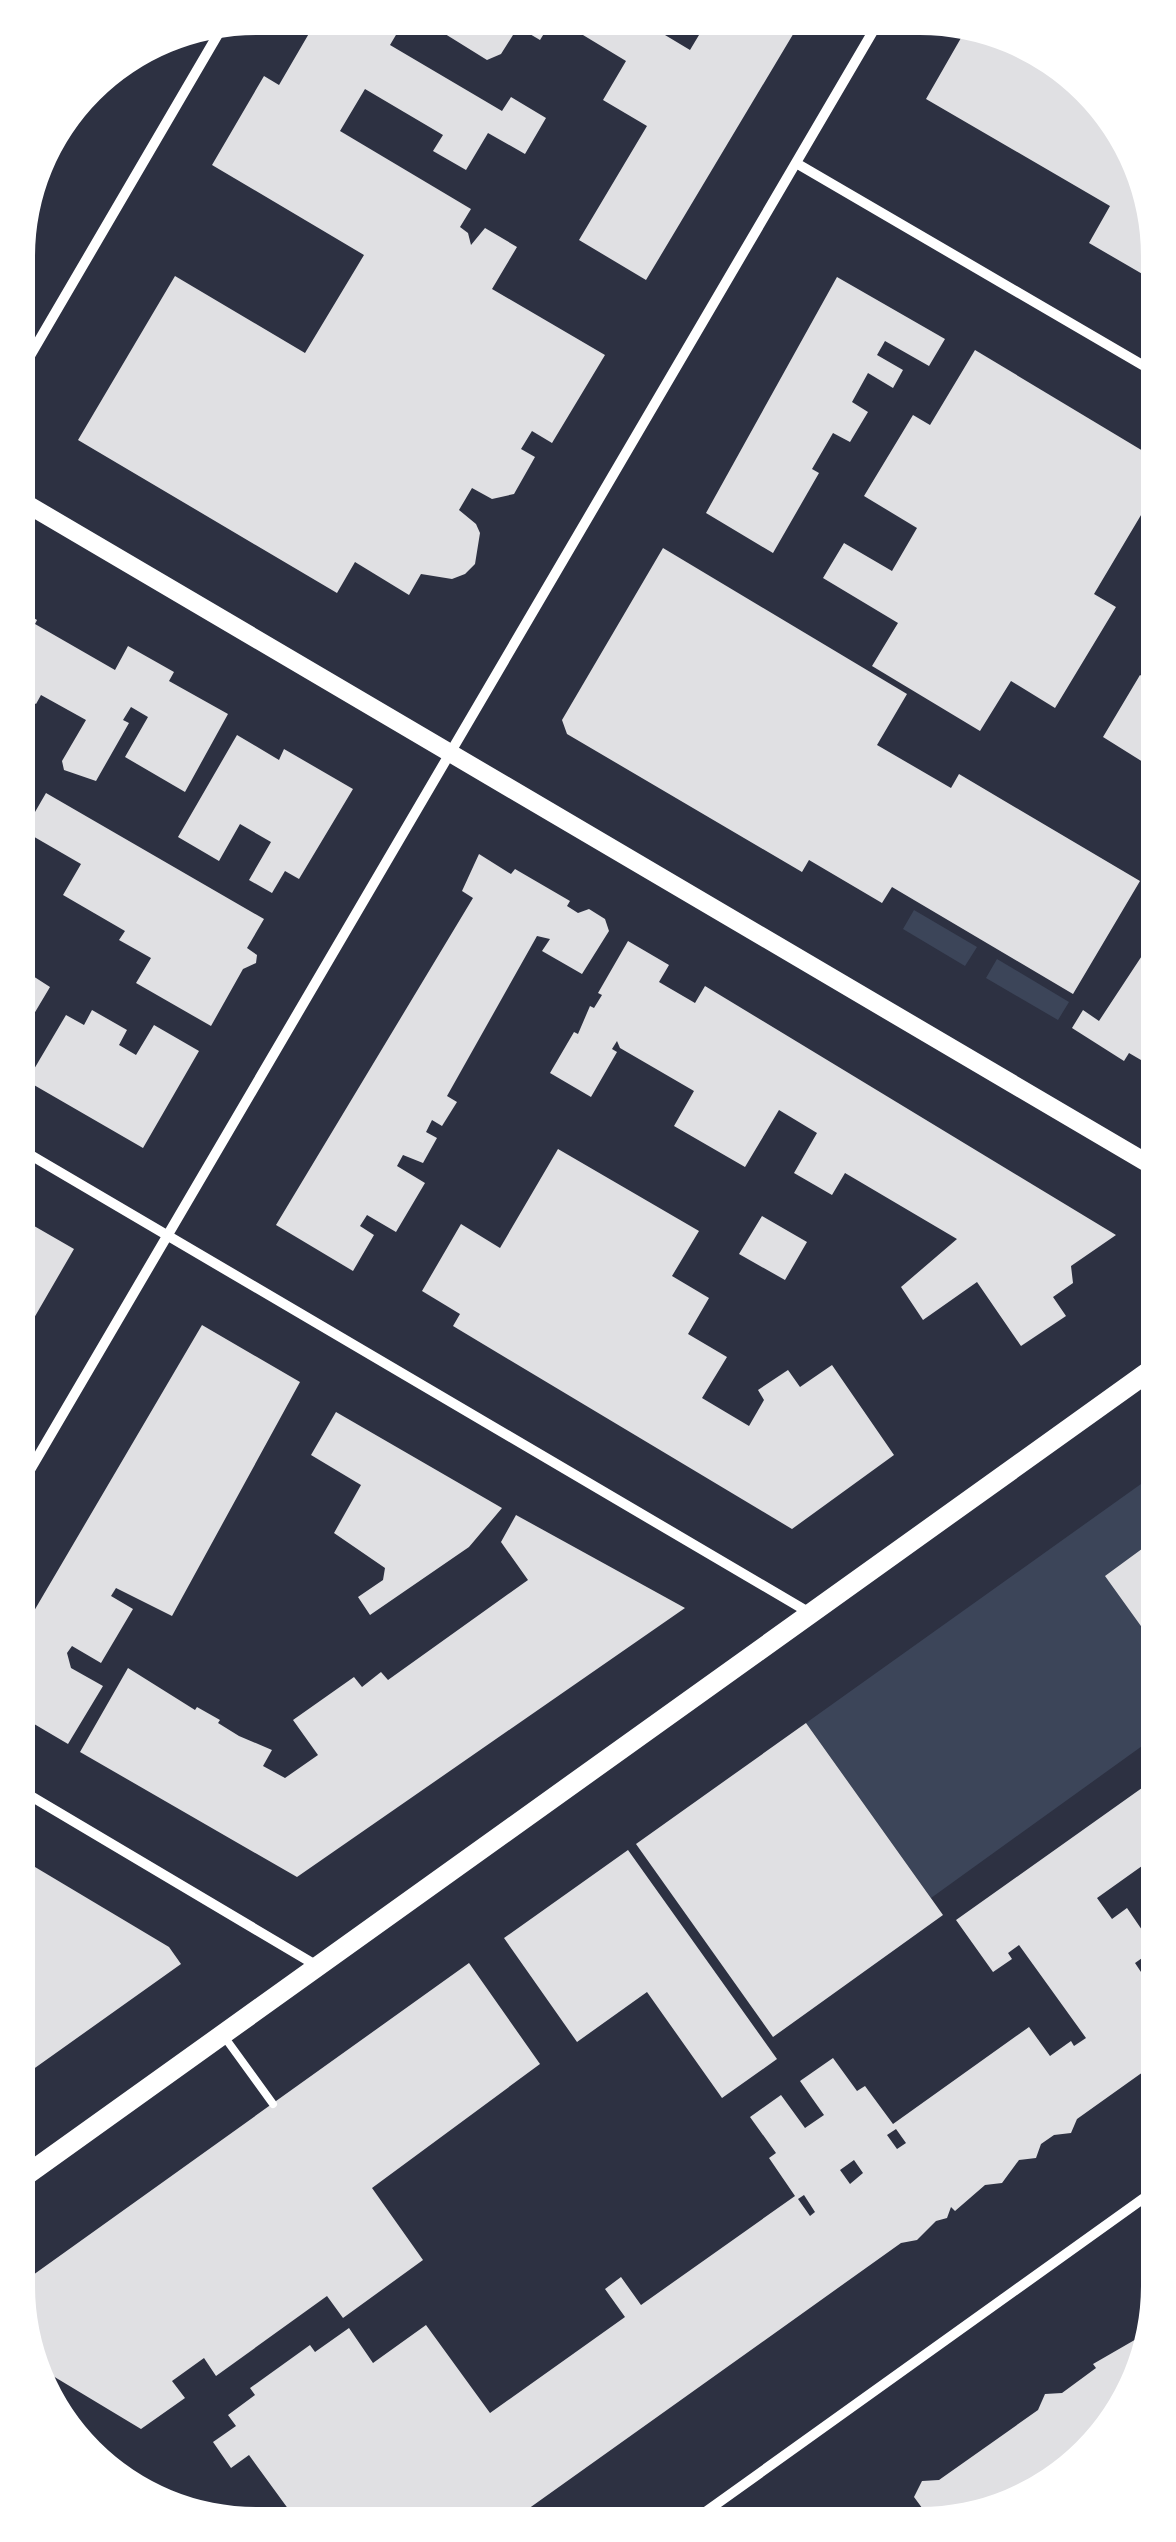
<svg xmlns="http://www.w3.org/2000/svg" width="1176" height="2542" viewBox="0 0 1176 2542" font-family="Arial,sans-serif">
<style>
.green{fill:#3c4559}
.building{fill:#e0e0e3;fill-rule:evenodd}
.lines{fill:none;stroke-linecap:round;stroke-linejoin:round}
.service{stroke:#fff;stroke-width:8}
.minor{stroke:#fff;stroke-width:10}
.tertiary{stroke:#fff;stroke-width:18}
.secondary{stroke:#fff;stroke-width:20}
</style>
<rect width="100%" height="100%" fill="#2d3142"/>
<path class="green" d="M 914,910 L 977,947 L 965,966 L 903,929 Z
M 997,959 L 1069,1002 L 1058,1020 L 986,978 Z
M 1155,1474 L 1156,1736 L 931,1898 L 806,1723 Z"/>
<path class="building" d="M 318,18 L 406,18 L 390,45 L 502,111 L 511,97 L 546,118 L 525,154 L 488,133 L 466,170 L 433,151 L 443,135 L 365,89 L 340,131 L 471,209 L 460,227 L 468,233 L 471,245 L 485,228 L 517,247 L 492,289 L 605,355 L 552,443 L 532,431 L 521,449 L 535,457 L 514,494 L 492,499 L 472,488 L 459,510 L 476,524 L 480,533 L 475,564 L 465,574 L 452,579 L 421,574 L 409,595 L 355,562 L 337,593 L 78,440 L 175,276 L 305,353 L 364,255 L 212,165 L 264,76 L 279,85 Z
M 421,19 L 553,19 L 540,40 L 518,27 L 501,54 L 487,60 Z
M 592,20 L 640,20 L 690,50 L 708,20 L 801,21 L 646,280 L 579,240 L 647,126 L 603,100 L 626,61 L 583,35 Z
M 969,24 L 1087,92 L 1150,194 L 1151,279 L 1089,243 L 1110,206 L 926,99 Z
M 28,196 L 35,200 L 21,225 L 20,224 Z
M 837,277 L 945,339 L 929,366 L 885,341 L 877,355 L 903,370 L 893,388 L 868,373 L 852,402 L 868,412 L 850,442 L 833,433 L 812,469 L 819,473 L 773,553 L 706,513 Z
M 975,350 L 1148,454 L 1151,450 L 1151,508 L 1149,513 L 1144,510 L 1094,594 L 1116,607 L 1055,708 L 1011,681 L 980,731 L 872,666 L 898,623 L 823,578 L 844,543 L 892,571 L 917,528 L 864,496 L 913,415 L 930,425 Z
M 663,548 L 907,694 L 877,745 L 951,788 L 959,774 L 1140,881 L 1073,994 L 892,887 L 882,903 L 809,860 L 802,872 L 567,734 L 562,720 Z
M 21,610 L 37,620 L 35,624 L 115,670 L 128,646 L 174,672 L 169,681 L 228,714 L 185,792 L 125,757 L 148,717 L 131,707 L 123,720 L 129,723 L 96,781 L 64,770 L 62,761 L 86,720 L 41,695 L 36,704 L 21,696 Z
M 1140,675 L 1152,682 L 1152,748 L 1143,762 L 1103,737 Z
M 237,735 L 279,760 L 284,749 L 353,789 L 299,879 L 285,871 L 272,893 L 249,880 L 271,842 L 240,824 L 219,861 L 178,837 Z
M 46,793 L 264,919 L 247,948 L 257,955 L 256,963 L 243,969 L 211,1026 L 136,983 L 151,958 L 119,940 L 125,931 L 63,895 L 81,864 L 24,831 Z
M 479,854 L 511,874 L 515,869 L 570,901 L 567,906 L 578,913 L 589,909 L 605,919 L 609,931 L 582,974 L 542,951 L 550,939 L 537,936 L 447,1096 L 457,1102 L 442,1126 L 432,1120 L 426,1132 L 437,1138 L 423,1163 L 403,1155 L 397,1166 L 425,1183 L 396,1232 L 367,1215 L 360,1226 L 374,1235 L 353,1271 L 276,1225 L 473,898 L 462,891 Z
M 1153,939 L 1153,1067 L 1129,1053 L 1124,1061 L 1072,1028 L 1083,1010 L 1099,1021 Z
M 628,941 L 669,965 L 659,982 L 695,1003 L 705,986 L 1116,1235 L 1071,1266 L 1073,1283 L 1053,1297 L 1066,1316 L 1021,1346 L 977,1282 L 923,1320 L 901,1287 L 957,1239 L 845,1173 L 832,1195 L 794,1173 L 817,1133 L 779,1110 L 745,1167 L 674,1126 L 694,1091 L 620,1048 L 617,1041 L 612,1049 L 617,1052 L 591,1097 L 550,1073 L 574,1032 L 578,1034 L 590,1006 L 594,1008 L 602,995 L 598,993 Z
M 22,969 L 50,987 L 22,1034 Z
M 92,1010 L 127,1030 L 119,1045 L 136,1055 L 154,1025 L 199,1051 L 143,1148 L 27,1081 L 66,1015 L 84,1025 Z
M 558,1149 L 699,1231 L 672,1276 L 709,1298 L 688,1334 L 727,1357 L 702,1398 L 749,1426 L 764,1400 L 758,1390 L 788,1370 L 800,1387 L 832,1365 L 894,1455 L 792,1529 L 453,1326 L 460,1314 L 422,1291 L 461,1224 L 500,1248 Z
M 762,1216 L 807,1242 L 785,1280 L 739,1254 Z
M 22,1219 L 74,1249 L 23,1337 L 23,1242 Z
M 202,1325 L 300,1382 L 172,1616 L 116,1588 L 111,1596 L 133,1609 L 101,1663 L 72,1646 L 67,1653 L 71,1668 L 103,1686 L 68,1744 L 24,1718 L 24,1628 Z
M 336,1412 L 502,1508 L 469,1547 L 370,1615 L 358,1597 L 383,1580 L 385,1568 L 334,1533 L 361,1485 L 311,1455 Z
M 516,1515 L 685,1608 L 297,1877 L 80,1752 L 128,1668 L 195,1710 L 197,1707 L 220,1720 L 218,1723 L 239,1736 L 272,1750 L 263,1766 L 285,1778 L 318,1755 L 293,1720 L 354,1677 L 362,1687 L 381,1672 L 388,1680 L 528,1580 L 501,1542 Z
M 1150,1543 L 1155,1551 L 1156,1647 L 1105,1576 Z
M 806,1723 L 943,1915 L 773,2037 L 636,1844 Z
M 1156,1778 L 1156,1856 L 1097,1898 L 1112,1919 L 1127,1908 L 1155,1949 L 1135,1963 L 1149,1984 L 1157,1978 L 1157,2062 L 1077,2119 L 1071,2133 L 1054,2135 L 1041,2144 L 1036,2158 L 1019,2160 L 1002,2183 L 985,2185 L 955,2211 L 951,2207 L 947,2218 L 936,2221 L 917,2240 L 901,2243 L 514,2519 L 322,2519 L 319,2515 L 303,2520 L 295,2507 L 289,2510 L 249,2455 L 231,2468 L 213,2442 L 236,2426 L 228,2415 L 255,2395 L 250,2388 L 310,2345 L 315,2352 L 349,2328 L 373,2363 L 426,2325 L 490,2413 L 625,2317 L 605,2289 L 621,2277 L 641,2305 L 795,2196 L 769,2158 L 776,2153 L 750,2117 L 781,2095 L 805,2128 L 824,2115 L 800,2081 L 833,2058 L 857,2091 L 865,2086 L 893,2124 L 1029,2027 L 1050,2056 L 1071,2041 L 1074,2046 L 1086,2038 L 1019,1945 L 1008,1953 L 1012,1959 L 993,1972 L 956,1920 ZM 896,2129 L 906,2143 L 897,2149 L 887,2135 ZM 854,2160 L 863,2173 L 850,2184 L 840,2170 ZM 804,2195 L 815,2212 L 810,2216 L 798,2199 Z
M 628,1850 L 777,2059 L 722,2098 L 647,1992 L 577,2042 L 504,1938 Z
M 35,1867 L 169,1947 L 181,1964 L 25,2075 L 24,1885 Z
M 469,1963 L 540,2064 L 372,2188 L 423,2260 L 343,2318 L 327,2296 L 216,2376 L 204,2358 L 172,2381 L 185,2398 L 141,2429 L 38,2367 L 26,2348 L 26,2280 Z
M 1145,2334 L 1100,2443 L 982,2516 L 928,2516 L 914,2497 L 922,2481 L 939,2480 L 1038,2410 L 1045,2394 L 1062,2393 L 1096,2368 L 1093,2364 Z"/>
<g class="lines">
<path class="service" d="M 223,2035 L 273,2104"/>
<path class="minor" d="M 796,163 L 1151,370
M 20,373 L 224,24
M 22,1150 L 810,1613
M 23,1482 L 879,21
M 24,1792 L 319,1967
M 697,2518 L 1158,2188"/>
<path class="tertiary" d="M 20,500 L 1154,1167"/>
<path class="secondary" d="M 25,2176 L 1155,1367"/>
</g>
<path d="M0 0H1176V2542H0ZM256 35H920A221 221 0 0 1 1141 256V2286A221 221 0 0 1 920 2507H256A221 221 0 0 1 35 2286V256A221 221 0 0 1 256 35Z" fill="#fff" fill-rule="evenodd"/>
</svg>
